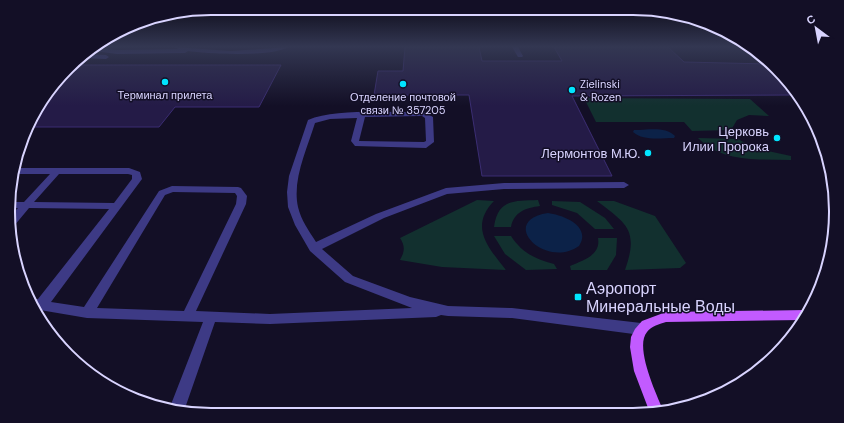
<svg xmlns="http://www.w3.org/2000/svg" width="844" height="423" viewBox="0 0 844 423" font-family="'DM Sans',sans-serif">
<style>
.green{fill:#12302f}
.water{fill:#0c2248}
.building{fill:#241b47;stroke:#3b2d73}
.lines{fill:none;stroke-linecap:round;stroke-linejoin:round}
.minor{fill:#3d3a85;fill-rule:evenodd}
.major{fill:#c25bff;fill-rule:evenodd}
.poi-dot{fill:#00e5ff;stroke:#130f26;stroke-width:1.5}
.labels{text-anchor:middle;stroke-width:3;stroke-linejoin:round;paint-order:stroke}
.far-poi-label{font-size:11px;fill:#d9d4ff;stroke:#130f26}
.poi-label{font-size:13px;fill:#d9d4ff;stroke:#130f26;text-anchor:end}
.near-poi-label{font-size:16px;fill:#d9d4ff;stroke:#130f26;text-anchor:start}
.rim{fill:none;stroke:#d9d4ff;stroke-width:2}
</style>
<rect width="100%" height="100%" fill="#130f26"/>
<path class="green" d="M 584,98 L 750,99 L 769,116 L 749,115 L 737,120 L 731,130 L 692,131 L 684,122 L 596,122 Z
M 698,138 L 738,139 L 754,148 L 791,156 L 791,160 C 758,159 723,163 698,138 Z
M 477,200 L 494,201 C 469,227 488,247 506,270 L 442,267 L 400,260 C 405,251 405,246 400,238 Z
M 538,200 L 540,206 C 525,208 514,212 511,227 L 494,227 C 498,199 514,201 538,200 Z
M 552,201 L 580,202 L 605,218 L 614,229 L 595,229 L 577,213 L 552,205 Z
M 597,201 L 614,201 L 655,216 L 686,263 L 680,268 L 625,270 C 639,230 627,224 597,201 Z
M 494,236 L 511,236 C 522,253 535,259 554,264 L 557,269 L 526,270 L 505,254 Z
M 598,238 L 617,238 L 616,255 L 607,270 L 571,270 L 570,266 C 584,260 601,255 598,238 Z"/>
<path class="water" d="M 634,130 C 647,130 666,126 675,136 L 674,138 C 660,138 643,141 633,132 Z
M 548,213 C 563,215 592,226 579,246 C 545,270 497,221 548,213 Z"/>
<path class="building" d="M 405,47 L 479,47 L 482,61 L 562,61 L 554,47 L 668,47 L 684,62 L 768,64 L 785,77 L 796,95 L 572,96 L 612,176 L 482,176 L 469,95 L 374,95 L 378,71 L 403,71 Z
M 73,65 L 281,65 L 259,107 L 175,107 L 159,127 L 30,127 L 42,99 Z"/>
<g class="lines">
<path class="minor" d="M 174,47 L 231,51 L 288,47 C 273,57 208,54 188,51 L 185,53 L 117,54 L 87,50 L 92,48 L 117,50 L 179,49 Z
M 512,47 L 518,47 L 523,56 L 522,57 L 518,57 Z
M 84,54 L 106,55 L 109,57 L 106,59 L 81,58 Z
M 424,112 L 433,117 L 434,142 L 426,148 L 355,146 L 351,141 L 357,118 L 330,119 L 315,123 C 307,149 292,180 298,207 C 301,220 309,231 316,242 L 376,214 L 446,188 L 504,183 L 624,182 L 629,185 L 624,188 L 504,189 L 447,194 L 384,218 L 322,249 L 353,276 L 410,297 L 448,306 L 512,308 L 641,323 L 646,325 L 647,329 L 646,333 L 641,335 L 512,318 L 448,316 L 441,315 L 436,317 L 270,324 L 215,322 L 184,411 L 170,407 L 203,322 L 87,318 L 34,309 L 28,299 L 38,299 L 109,209 L 29,208 L 14,226 L 10,227 L 10,216 L 18,208 L 11,208 L 11,202 L 24,202 L 50,174 L 12,174 L 13,168 L 129,168 L 140,172 L 142,179 L 51,302 L 84,307 L 159,191 L 172,186 L 238,187 L 241,188 L 247,196 L 246,204 L 196,311 L 270,314 L 412,308 L 345,282 L 310,251 L 295,225 L 288,207 L 287,192 L 289,176 L 308,120 C 336,108 393,113 424,112 ZM 422,116 L 425,118 L 426,141 L 424,142 L 359,141 L 365,117 ZM 59,174 L 128,174 L 132,175 L 132,179 L 114,203 L 34,202 ZM 173,192 L 235,193 L 237,196 L 236,204 L 184,311 L 97,308 L 165,195 Z"/>
<path class="major" d="M 806,310 L 809,311 L 802,320 L 666,322 C 660,324 651,326 647,332 C 634,347 657,396 664,412 L 650,413 L 634,371 L 630,347 L 631,337 L 635,329 L 642,321 L 666,312 Z"/>
</g>
<linearGradient id="sky" x2="0" y2="1"><stop stop-color="#0a0815"/><stop offset="0.44" stop-color="#333752"/><stop offset="1" stop-color="#333752" stop-opacity="0"/></linearGradient>
<rect width="844" height="106" fill="url(#sky)"/>
<g class="poi-dot">
<circle cx="165" cy="82" r="4"/>
<circle cx="403" cy="84" r="4"/>
<circle cx="572" cy="90" r="4"/>
<circle cx="777" cy="138" r="4"/>
<circle cx="648" cy="153" r="4"/>
<rect x="574" y="293" width="8" height="8" rx="2"/>
</g>
<g class="labels">
<g class="far-poi-label">
<text x="580" y="88" text-anchor="start">Zielinski<tspan x="580" dy="13">&amp; Rozen</tspan></text>
<text x="165" y="99">Терминал прилета</text>
<text x="403" y="101">Отделение почтовой<tspan x="403" dy="13">связи № 357205</tspan></text>
</g>
<g class="poi-label">
<text x="769" y="136">Церковь<tspan x="769" dy="15">Илии Пророка</tspan></text>
<text x="640" y="158">Лермонтов М.Ю.</text>
</g>
<g class="near-poi-label">
<text x="586" y="294">Аэропорт<tspan x="586" dy="18">Минеральные Воды</tspan></text>
</g>
</g>
<path d="M0 0H844V423H0ZM211 15H633A196 196 0 0 1 829 211V212A196 196 0 0 1 633 408H211A196 196 0 0 1 15 212V211A196 196 0 0 1 211 15Z" fill="#130f26" fill-rule="evenodd"/>
<path class="rim" d="M211 15H633A196 196 0 0 1 829 211V212A196 196 0 0 1 633 408H211A196 196 0 0 1 15 212V211A196 196 0 0 1 211 15Z"/>
<g transform="translate(816 28) rotate(328)" stroke="#130f26" stroke-width="3" paint-order="stroke">
<path d="M0-3L7 15L0 10L-7 15Z" fill="#d9d4ff"/>
<text y="-6" font-size="11" font-weight="bold" text-anchor="middle" fill="#d9d4ff">С</text>
</g>
</svg>
